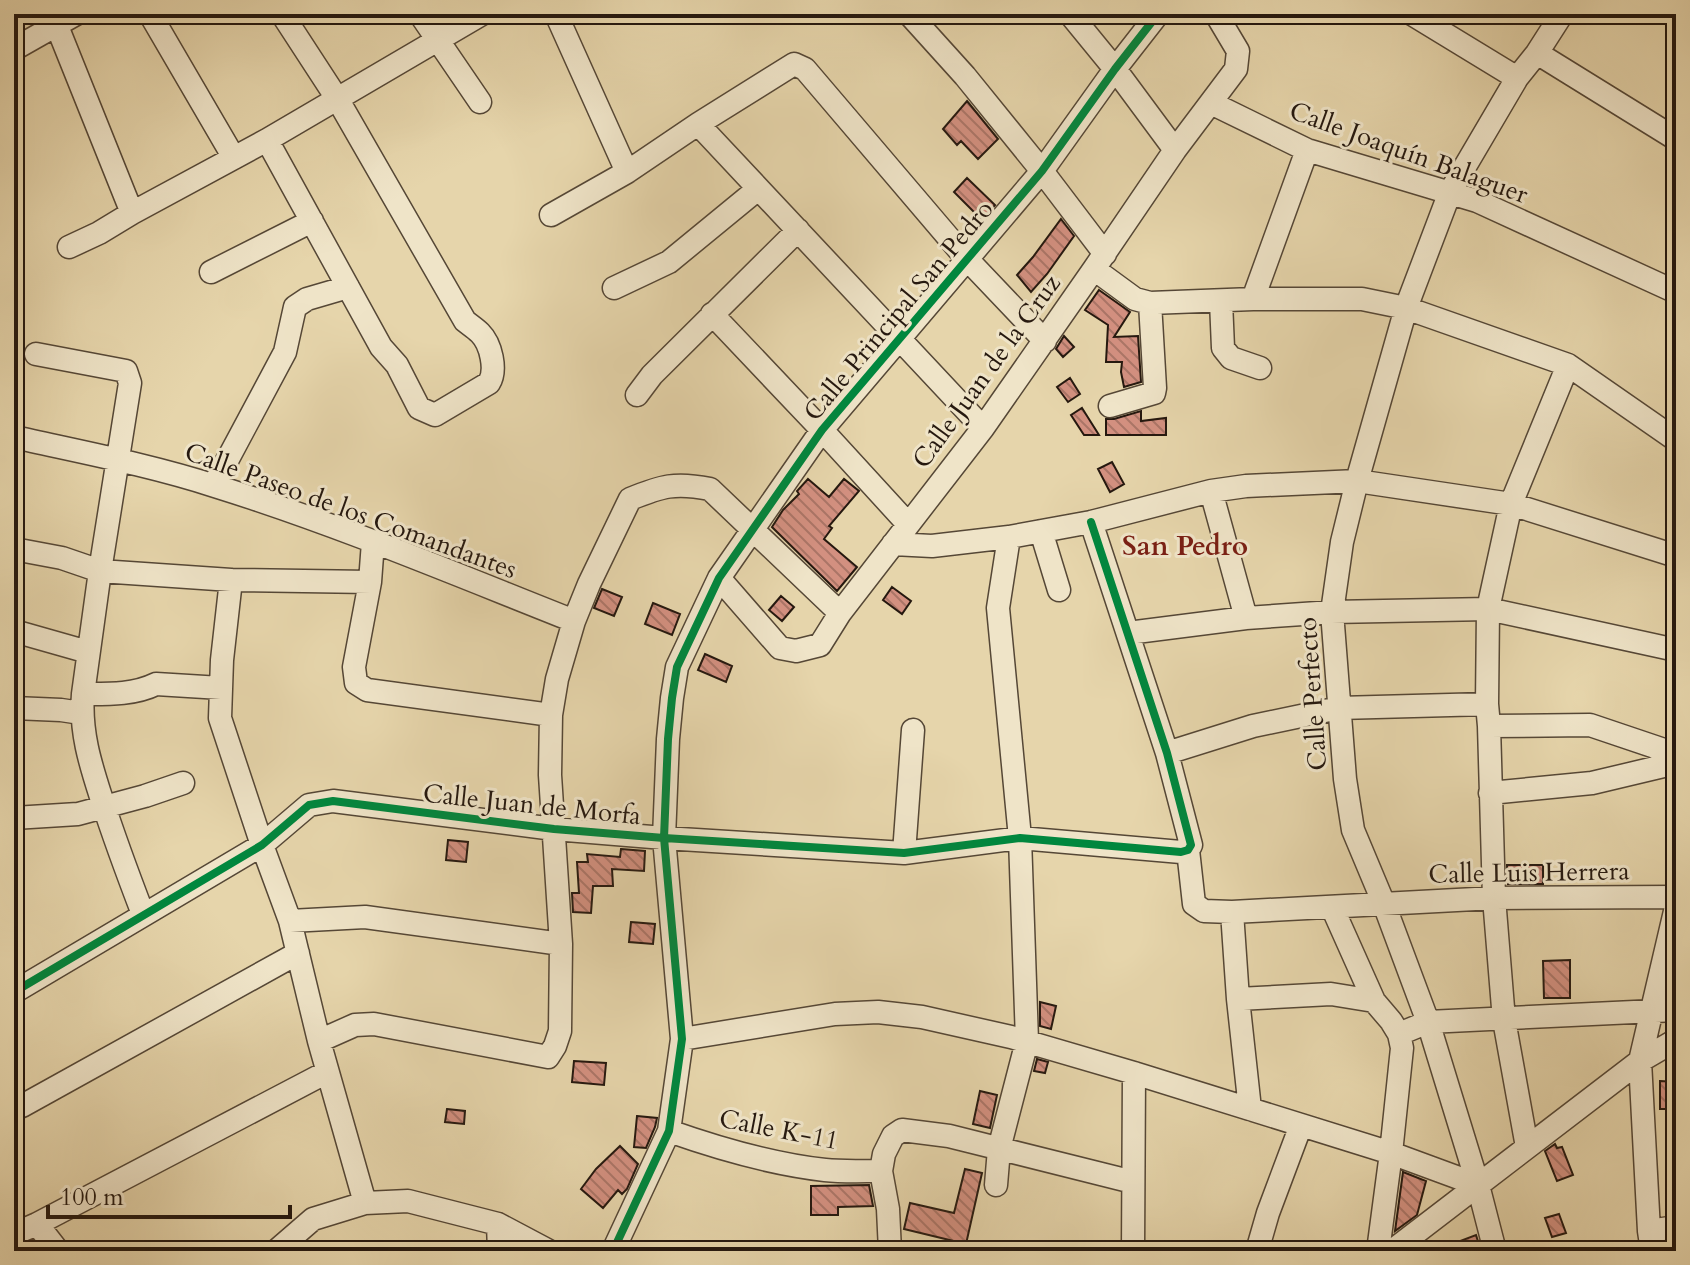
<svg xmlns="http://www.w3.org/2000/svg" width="1690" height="1265" viewBox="0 0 1690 1265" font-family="Cardo,serif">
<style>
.building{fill:url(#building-back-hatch);stroke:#25180f;stroke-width:2}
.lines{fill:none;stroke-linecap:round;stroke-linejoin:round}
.minor-casing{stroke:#554736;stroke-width:25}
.minor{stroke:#efe4c8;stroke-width:22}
.cycleway-casing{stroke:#efe4c8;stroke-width:13}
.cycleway{stroke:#00873e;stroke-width:8}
.labels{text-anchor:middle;stroke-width:6;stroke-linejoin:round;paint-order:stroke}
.street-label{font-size:26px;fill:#25180f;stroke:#efe4c8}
.neighbourhood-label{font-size:28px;font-weight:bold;fill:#7a1f14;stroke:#efe4c8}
</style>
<defs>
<pattern id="building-back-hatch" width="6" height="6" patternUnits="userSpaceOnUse" patternTransform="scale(2)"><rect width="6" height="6" fill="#d39080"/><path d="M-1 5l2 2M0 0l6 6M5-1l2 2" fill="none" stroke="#ab7567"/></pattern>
</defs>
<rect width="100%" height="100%" fill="#e6d5ab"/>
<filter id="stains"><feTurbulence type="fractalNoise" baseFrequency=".0025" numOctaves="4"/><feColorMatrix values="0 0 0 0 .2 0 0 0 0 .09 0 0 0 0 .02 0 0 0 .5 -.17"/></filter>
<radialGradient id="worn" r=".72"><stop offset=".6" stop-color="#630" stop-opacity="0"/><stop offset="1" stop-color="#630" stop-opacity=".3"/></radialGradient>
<path class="building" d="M 967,101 L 998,139 L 978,159 L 961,141 L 957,145 L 943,129 Z
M 967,178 L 995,205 L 982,220 L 954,192 Z
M 1061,219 L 1074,236 L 1047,274 L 1031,292 L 1017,275 L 1033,257 Z
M 1099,290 L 1130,312 L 1114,337 L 1138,336 L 1141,382 L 1124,387 L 1121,372 L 1122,362 L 1106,362 L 1108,325 L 1085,310 Z
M 1064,336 L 1074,347 L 1063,357 L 1056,349 Z
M 1070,378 L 1080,394 L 1068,402 L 1057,387 Z
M 1082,408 L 1099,435 L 1084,435 L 1071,415 Z
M 1141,411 L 1141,421 L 1166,418 L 1166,435 L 1106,435 L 1106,419 L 1114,419 Z
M 1112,462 L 1124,484 L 1110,492 L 1098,469 Z
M 808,479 L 829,497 L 844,479 L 859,491 L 829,526 L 832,528 L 824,539 L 857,567 L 837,591 L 772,527 L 783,510 L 799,494 L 797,491 Z
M 892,587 L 911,601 L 902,614 L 883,600 Z
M 602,589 L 622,597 L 614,616 L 594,608 Z
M 781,596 L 794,607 L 782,621 L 769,610 Z
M 653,603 L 680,614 L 672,635 L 645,624 Z
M 705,654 L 732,666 L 726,682 L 698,670 Z
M 448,840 L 468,842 L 466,862 L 446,860 Z
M 621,849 L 645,851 L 644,871 L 612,869 L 613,886 L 593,886 L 591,913 L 573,912 L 572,893 L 579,893 L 577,862 L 588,862 L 587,854 L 620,857 Z
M 1507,865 L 1543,865 L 1543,884 L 1508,884 Z
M 631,922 L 655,924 L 653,944 L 629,942 Z
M 1570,960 L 1570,998 L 1544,998 L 1543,961 Z
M 1040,1002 L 1056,1006 L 1051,1029 L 1040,1026 Z
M 1037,1059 L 1048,1062 L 1045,1073 L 1034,1071 Z
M 574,1061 L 606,1063 L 604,1085 L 572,1082 Z
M 1660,1081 L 1676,1082 L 1676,1109 L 1660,1109 Z
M 980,1091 L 997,1095 L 990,1128 L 973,1124 Z
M 447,1109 L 465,1111 L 464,1124 L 445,1122 Z
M 637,1116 L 657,1118 L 655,1127 L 646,1148 L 634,1147 Z
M 1555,1144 L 1557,1148 L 1562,1147 L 1573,1175 L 1557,1181 L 1545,1151 Z
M 620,1146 L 638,1164 L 627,1189 L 622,1194 L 618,1190 L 603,1208 L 581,1189 L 596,1169 Z
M 965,1169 L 982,1173 L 966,1244 L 904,1229 L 910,1203 L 954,1213 Z
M 1403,1172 L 1426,1181 L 1417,1215 L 1395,1231 Z
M 869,1185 L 873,1206 L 838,1207 L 838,1215 L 811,1215 L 811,1186 Z
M 1559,1214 L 1566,1233 L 1552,1237 L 1545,1218 Z
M 1476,1235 L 1481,1251 L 1463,1251 L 1460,1241 Z"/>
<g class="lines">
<g class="minor-casing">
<path id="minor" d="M 150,14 L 234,158
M 420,14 L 480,102
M 556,14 L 627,172
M 909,14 L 965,76 L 1042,171 L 1105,254
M 1070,14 L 1115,69 L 1175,150
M 1412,14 L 1517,78
M 57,26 L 132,213
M 16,48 L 76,14
M 1537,53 L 1676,139
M 1211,103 L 1307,150 L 1477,201 L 1676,292
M 698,124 L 983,428
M 267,140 L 381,347 L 397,365 L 419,408 L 435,415 L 489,383 C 497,370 491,344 480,333 C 476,329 470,325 465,321 L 338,100 L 282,14
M 551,215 L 627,172 L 698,124 L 794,64 L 805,69 L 966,258 L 1045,341
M 69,247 L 99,233 L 132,213 L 267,140 L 482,14
M 1094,269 L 1135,299 L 1150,303 L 1253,299 L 1362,299 L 1406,308 L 1568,365 L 1676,440
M 211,272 L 312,221
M 614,288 L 669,262 L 758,189
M 1253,299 L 1307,150
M 1221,301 L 1223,348 L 1231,358 L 1260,368
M 712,314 L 822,430 L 908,524
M 36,354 L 126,371 L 130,383 L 100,571 L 231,580 L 370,582
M 637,395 L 652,375 L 798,230
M 1110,406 L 1154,393 L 1155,388 L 1150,303
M 14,437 C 81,452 150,465 215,486 C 337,524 455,574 574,621
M 214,485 L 285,352 L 295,307 L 307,299 L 348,287
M 1211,491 L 1246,618
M 1041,531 L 1059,590
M 373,542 L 370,582 L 354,667 L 356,683 L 367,690 L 551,715
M 893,544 L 932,546 L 1009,537 L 1091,522 L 1211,491 L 1246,486 L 1357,481 L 1511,504 L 1676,556
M 14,549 L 62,558 L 100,571 L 83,694 C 80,731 90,763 101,797 C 114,837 128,875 143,914
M 719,578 L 780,648 L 796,651 L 820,645 L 840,613 L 983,428 L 1094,269 L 1175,150 L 1236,69 L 1238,51 L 1216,14
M 231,580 L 222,660 L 220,718 L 262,845 L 290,921 L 319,1041 L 365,1203
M 14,631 L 88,652
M 1128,633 L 1246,618 L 1332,612 L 1488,609 L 1676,650
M 83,694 C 107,694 134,695 156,684 L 221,688
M 14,708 L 61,710 L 81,713
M 1489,726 L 1590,725 L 1676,754
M 1167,753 L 1253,726 L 1339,708 L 1487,704
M 1490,793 L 1592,783 L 1676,763
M 14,818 L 78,814 L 145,796 L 183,783
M 1188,850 L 1194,904 L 1204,911 L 1232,912 L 1494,898 L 1676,897
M 904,853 L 913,730
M 1332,907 L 1374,1001 L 1391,1021 L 1399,1034 L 1402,1048 L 1391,1153 L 1378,1251
M 1232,912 L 1238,999
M 290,921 L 365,917 L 561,944
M 14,992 L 262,845 L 309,805 L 333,801 L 554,829 L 664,838 L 904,853 L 1020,838 L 1181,852 L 1188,850 L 1191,845 L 1167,753 L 1091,522
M 1399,1034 L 1428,1022 L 1676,1010
M 682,1039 L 835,1014 L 878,1012 L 922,1017 L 1011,1037 L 1134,1073 L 1391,1153 L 1478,1185
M 319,1041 L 355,1025 L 374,1024 L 548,1057 L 555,1046 L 560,1031 L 561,944 L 550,775 L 551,715 L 557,679 L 574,621 L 589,584 L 630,499 C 662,486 675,482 710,489 L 840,613
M 22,1106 L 298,953
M 1250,1109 L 1238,999 L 1331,994 L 1374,1001
M 669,1131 C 720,1149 771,1164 825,1170 C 843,1172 862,1171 881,1171
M 1527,1147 L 1504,1020 L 1494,898 L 1489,726 L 1487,704 L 1488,609 L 1511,504 L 1568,365
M 996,1185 L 999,1149 L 1027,1041 L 1020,838 L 998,608 L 1009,537
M 37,1224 L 58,1251
M 498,1224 L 499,1251
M 1649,1231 L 1676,1227
M 14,1234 L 37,1224 L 327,1072
M 276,1251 L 313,1219 L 365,1203 L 408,1201 L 498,1224 L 549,1251
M 613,1251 L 669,1131 L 682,1039 L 664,838 L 668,739 L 672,698 L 677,667 L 719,578 L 822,430 L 1042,171 L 1115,69 L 1158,14
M 890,1251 L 888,1209 L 881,1171 L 884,1154 L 893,1136 L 902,1130 L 949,1136 L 1133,1182
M 1133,1251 L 1134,1073
M 1257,1251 L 1268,1213 L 1301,1125
M 1392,1251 L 1640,1061 L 1676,1040
M 1495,1251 L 1478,1185 L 1428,1022 L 1384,904 L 1353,830 L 1345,779 L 1332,612 L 1342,542 L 1357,481 L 1406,308 L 1450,192 L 1517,78 L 1537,53 L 1562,14
M 1652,1251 L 1649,1231 L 1640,1061 L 1676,907"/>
</g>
<use href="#minor" class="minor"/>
<g class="cycleway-casing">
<path id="cycleway" d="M 14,992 L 262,845 L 309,805 L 333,801 L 554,829 L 664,838 L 904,853 L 1020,838 L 1181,852 L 1188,850 L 1191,845 L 1167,753 L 1091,522
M 613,1251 L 669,1131 L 682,1039 L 664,838 L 668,739 L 672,698 L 677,667 L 719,578 L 822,430 L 1042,171 L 1115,69 L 1158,14"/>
</g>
<use href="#cycleway" class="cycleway"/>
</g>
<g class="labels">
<g class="street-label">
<text transform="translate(1409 152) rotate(20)" y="9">Calle Joaquín Balaguer</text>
<text transform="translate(898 310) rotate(-50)" y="9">Calle Principal San Pedro</text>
<text transform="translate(986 371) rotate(-54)" y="9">Calle Juan de la Cruz</text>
<text transform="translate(351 510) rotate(20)" y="9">Calle Paseo de los Comandantes</text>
<text transform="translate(1312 694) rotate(-94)" y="9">Calle Perfecto</text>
<text transform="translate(532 804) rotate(6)" y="9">Calle Juan de Morfa</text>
<text transform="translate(1529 872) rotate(-1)" y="9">Calle Luis Herrera</text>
<text transform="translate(779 1129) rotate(11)" y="9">Calle K-11</text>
</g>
<g class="neighbourhood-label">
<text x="1185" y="555">San Pedro</text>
</g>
</g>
<rect width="1690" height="1265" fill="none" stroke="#e6d5ab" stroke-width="48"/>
<rect x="16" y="16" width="1658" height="1233" fill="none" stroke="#25180f" stroke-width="4"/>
<rect x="24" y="24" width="1642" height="1217" fill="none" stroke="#25180f" stroke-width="2"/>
<path d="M48 1205v12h242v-12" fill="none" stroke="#25180f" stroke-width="4"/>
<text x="60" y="1205" font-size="24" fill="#25180f" stroke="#efe4c8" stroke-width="6" paint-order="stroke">100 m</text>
<rect width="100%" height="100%" filter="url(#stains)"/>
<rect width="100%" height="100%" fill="url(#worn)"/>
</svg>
